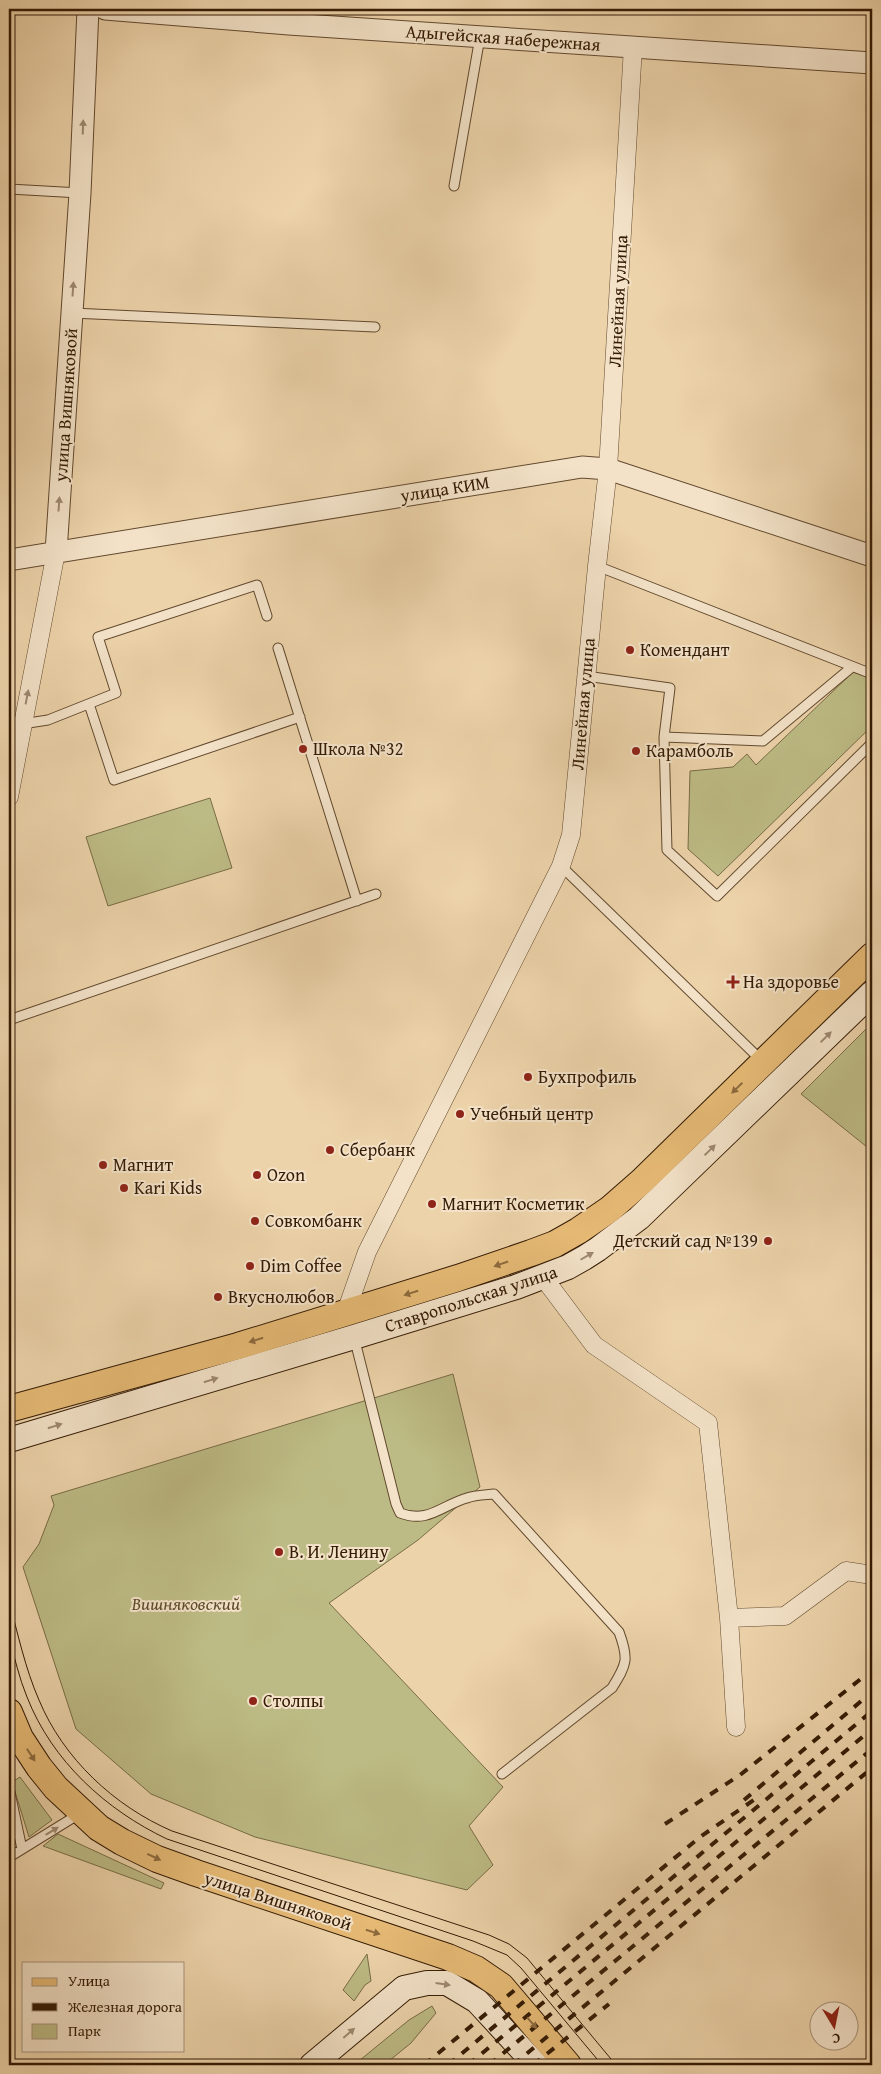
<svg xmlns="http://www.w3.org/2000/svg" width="881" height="2074" viewBox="0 0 881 2074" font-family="'Gentium Book Plus',serif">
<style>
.green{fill:#bdbb85;stroke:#786b45}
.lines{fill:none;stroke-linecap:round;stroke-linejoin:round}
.service-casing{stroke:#62492e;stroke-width:11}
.minor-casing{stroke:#62492e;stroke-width:19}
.tertiary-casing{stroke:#62492e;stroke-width:23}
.secondary-casing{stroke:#341b05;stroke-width:26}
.primary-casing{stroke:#341b05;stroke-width:28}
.service{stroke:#f3e2c8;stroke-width:9}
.minor{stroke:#f3e2c8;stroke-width:18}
.tertiary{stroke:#f3e2c8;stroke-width:21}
.secondary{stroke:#f3e2c8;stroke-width:24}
.primary{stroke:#e6ba75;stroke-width:26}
.tram{stroke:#341b05;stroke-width:1}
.rail{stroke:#341b05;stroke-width:4;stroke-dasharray:9 9;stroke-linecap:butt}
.oneway{fill:#9d8870}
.oneway2{fill:#8d6a3d}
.poi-dot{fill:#8f2418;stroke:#f3e2c8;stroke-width:2}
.labels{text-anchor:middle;stroke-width:4;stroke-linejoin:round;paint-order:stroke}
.street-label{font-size:18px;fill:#341b05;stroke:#f3e2c8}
.poi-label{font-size:18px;fill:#341b05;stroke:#f3e2c8;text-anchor:start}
.park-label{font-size:18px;font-style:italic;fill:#5d4b2b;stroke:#f3e2c8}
</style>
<rect width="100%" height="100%" fill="#edd3aa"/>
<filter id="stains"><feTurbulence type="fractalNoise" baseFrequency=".004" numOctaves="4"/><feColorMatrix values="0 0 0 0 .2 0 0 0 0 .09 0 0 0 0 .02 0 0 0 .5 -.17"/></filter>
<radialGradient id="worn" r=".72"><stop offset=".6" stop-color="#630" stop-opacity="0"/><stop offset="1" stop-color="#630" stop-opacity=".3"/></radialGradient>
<path class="green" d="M 853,672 L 872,679 L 872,726 L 718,876 L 688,849 L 690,771 L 733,767 L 747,754 L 756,765 Z
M 210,798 L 232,868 L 108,906 L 86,837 Z
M 872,1023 L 872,1151 L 801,1094 Z
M 453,1374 L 480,1487 L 418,1540 L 329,1603 L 503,1787 L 469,1826 L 493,1865 L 467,1890 L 255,1837 L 151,1794 L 76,1729 L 23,1567 L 39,1544 L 54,1505 L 51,1496 Z
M 20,1777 L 52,1820 L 29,1837 L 12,1782 Z
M 58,1834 L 164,1883 L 161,1889 L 43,1846 Z
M 367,1954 L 371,1981 L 365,1985 L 354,2001 L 343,1990 Z
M 432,2006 L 436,2013 L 411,2043 L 384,2065 L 354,2065 L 409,2020 Z"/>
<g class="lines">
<g class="service-casing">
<path id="service" d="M 454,186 L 480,37
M 9,189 L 80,193
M 72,313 L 375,327
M 597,566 L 872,674
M 278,648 L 357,901
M 852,667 L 763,741 L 664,737 L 667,850 L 717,896 L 872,743
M 586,676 L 670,688 L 664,737
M 89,704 L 114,780 L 300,717
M 22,724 L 48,720 L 116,693 L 98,637 L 257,585 L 267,616
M 561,866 L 762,1061
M 9,1020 L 376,894
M 354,1337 L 396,1504 L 400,1513 C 428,1524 442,1505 467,1498 C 475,1495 485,1495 494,1494 L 619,1632 C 629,1659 627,1664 612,1688 L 502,1774
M 9,1788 L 22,1849
M 11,1856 L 79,1814"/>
</g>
<g class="minor-casing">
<path id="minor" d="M 289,24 L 290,9
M 9,797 L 56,552
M 543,1277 L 594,1345 L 708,1423 L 729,1618 L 736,1727
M 346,1312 L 367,1252 L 561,866 L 571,835 L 597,566 L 608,469 L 633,47
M 729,1618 L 785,1616 L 846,1571 L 872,1575"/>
</g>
<g class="tertiary-casing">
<path id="tertiary" d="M 105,9 L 289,24 L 872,63
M 56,552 L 80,193 L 88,9
M 9,560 L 582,467 L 608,469 L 872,556"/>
</g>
<g class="secondary-casing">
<path id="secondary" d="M 9,1440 L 354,1337 L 516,1287 L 568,1267 L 584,1258 L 598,1249 L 639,1218 L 872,993
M 312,2065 L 404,1988 L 427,1983 L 447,1983 L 477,2001 L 536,2065"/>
</g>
<g class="primary-casing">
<path id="primary" d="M 9,1409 L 238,1346 L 458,1278 L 531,1253 L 555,1244 L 578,1231 L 610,1209 L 642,1181 L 872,956
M 9,1712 L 20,1738 L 39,1767 L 56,1788 L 99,1828 L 122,1842 L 157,1859 L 196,1873 L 448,1957 L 476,1969 L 501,1986 L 568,2065"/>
</g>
<use href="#service" class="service"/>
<use href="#minor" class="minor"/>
<use href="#tertiary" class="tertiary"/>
<use href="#secondary" class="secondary"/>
<use href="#primary" class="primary"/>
<path class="tram" d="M 9,1601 C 18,1634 25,1668 39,1700 C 63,1758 114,1806 172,1831 L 489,1935 L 509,1944 L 527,1958 L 616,2065
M 9,1638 C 15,1658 19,1678 27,1697 C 52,1761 106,1810 167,1839 L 473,1941 L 507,1955 L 521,1968 L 602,2065"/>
<path class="rail" d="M 744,1800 L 872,1692
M 665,1824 L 740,1775 L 872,1670
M 424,2065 L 700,1837 L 761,1795
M 448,2065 L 872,1711
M 468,2065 L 872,1729
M 489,2065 L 872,1749
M 513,2065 L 872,1768
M 533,2065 L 609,2004"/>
</g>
<defs><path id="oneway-solid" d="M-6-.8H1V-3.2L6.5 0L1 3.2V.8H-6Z" transform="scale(1.25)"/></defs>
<g class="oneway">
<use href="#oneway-solid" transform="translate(83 127) rotate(-88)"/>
<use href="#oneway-solid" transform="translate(73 289) rotate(-86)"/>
<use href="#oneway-solid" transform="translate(59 504) rotate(-86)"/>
<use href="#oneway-solid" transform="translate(27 697) rotate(-79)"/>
<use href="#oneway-solid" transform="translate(826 1037) rotate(-44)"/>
<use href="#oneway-solid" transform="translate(710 1150) rotate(-44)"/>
<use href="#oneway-solid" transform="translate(587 1256) rotate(-30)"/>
<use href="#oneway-solid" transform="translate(211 1380) rotate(-17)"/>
<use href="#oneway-solid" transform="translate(55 1426) rotate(-17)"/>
<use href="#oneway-solid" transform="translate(52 1831) rotate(-31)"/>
<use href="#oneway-solid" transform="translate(443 1984) rotate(8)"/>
<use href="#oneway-solid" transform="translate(349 2033) rotate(-41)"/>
</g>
<g class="oneway2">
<use href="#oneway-solid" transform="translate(737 1088) rotate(136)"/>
<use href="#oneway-solid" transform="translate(501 1264) rotate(161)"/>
<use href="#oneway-solid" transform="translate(411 1293) rotate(163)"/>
<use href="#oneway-solid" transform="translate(256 1340) rotate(163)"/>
<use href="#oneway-solid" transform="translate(31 1755) rotate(57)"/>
<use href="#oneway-solid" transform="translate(154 1857) rotate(25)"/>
<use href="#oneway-solid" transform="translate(373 1932) rotate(18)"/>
<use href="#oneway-solid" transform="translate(532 2023) rotate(49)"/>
</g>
<g class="poi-dot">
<circle cx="630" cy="650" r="5"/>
<circle cx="303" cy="749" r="5"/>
<circle cx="636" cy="751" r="5"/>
<path d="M730.5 974.5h5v5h5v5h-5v5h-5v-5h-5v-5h5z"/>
<circle cx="528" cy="1077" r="5"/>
<circle cx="460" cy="1114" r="5"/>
<circle cx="330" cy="1150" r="5"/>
<circle cx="103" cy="1165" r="5"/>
<circle cx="257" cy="1175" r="5"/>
<circle cx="124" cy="1188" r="5"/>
<circle cx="432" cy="1204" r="5"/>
<circle cx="255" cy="1221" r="5"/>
<circle cx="768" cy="1241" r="5"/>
<circle cx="250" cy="1266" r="5"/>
<circle cx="218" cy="1297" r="5"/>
<circle cx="279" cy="1552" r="5"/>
<circle cx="253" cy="1701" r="5"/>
</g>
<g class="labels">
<g class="street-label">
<text transform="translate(503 38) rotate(4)" y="6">Адыгейская набережная</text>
<text transform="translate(618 301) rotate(-87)" y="6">Линейная улица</text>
<text transform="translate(66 405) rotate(-86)" y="6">улица Вишняковой</text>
<text transform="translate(445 489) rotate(-9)" y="6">улица КИМ</text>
<text transform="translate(583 704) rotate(-85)" y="6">Линейная улица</text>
<text transform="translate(471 1299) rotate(-18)" y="6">Ставропольская улица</text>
<text transform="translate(278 1901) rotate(18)" y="6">улица Вишняковой</text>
</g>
<g class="poi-label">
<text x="640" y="656">Комендант</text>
<text x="313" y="755">Школа №32</text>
<text x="646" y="757">Карамболь</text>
<text x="743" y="988">На здоровье</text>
<text x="538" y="1083">Бухпрофиль</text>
<text x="470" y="1120">Учебный центр</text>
<text x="340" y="1156">Сбербанк</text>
<text x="113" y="1171">Магнит</text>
<text x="267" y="1181">Ozon</text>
<text x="134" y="1194">Kari Kids</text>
<text x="442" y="1210">Магнит Косметик</text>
<text x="265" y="1227">Совкомбанк</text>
<text x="758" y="1247" text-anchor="end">Детский сад №139</text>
<text x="260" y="1272">Dim Coffee</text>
<text x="228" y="1303">Вкуснолюбов</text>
<text x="289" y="1558">В. И. Ленину</text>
<text x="263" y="1707">Столпы</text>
</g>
<g class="park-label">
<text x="186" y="1610">Вишняковский</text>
</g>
</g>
<rect width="881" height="2074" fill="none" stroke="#edd3aa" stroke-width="30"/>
<rect x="10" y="10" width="861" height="2054" fill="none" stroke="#341b05" stroke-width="2.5"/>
<rect x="15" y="15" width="851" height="2044" fill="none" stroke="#341b05"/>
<rect x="22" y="1962" width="162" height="90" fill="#f3e2c8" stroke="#a7927a"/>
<rect x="32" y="1978" width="25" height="8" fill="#e6ba75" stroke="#a7927a"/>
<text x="68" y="1986" font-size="15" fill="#341b05">Улица</text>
<rect x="32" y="2003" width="25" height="8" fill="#341b05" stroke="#a7927a"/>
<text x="68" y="2012" font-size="15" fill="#341b05">Железная дорога</text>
<rect x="32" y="2024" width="25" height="15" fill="#bdbb85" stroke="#a7927a"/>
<text x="68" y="2036" font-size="15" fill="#341b05">Парк</text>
<g transform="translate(834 2026) rotate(170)"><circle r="24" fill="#f3e2c8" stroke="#a7927a"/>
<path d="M0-4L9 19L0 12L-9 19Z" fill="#8f2418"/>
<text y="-8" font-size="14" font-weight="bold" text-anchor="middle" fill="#341b05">С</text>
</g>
<rect width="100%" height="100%" filter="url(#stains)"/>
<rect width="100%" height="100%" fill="url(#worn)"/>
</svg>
